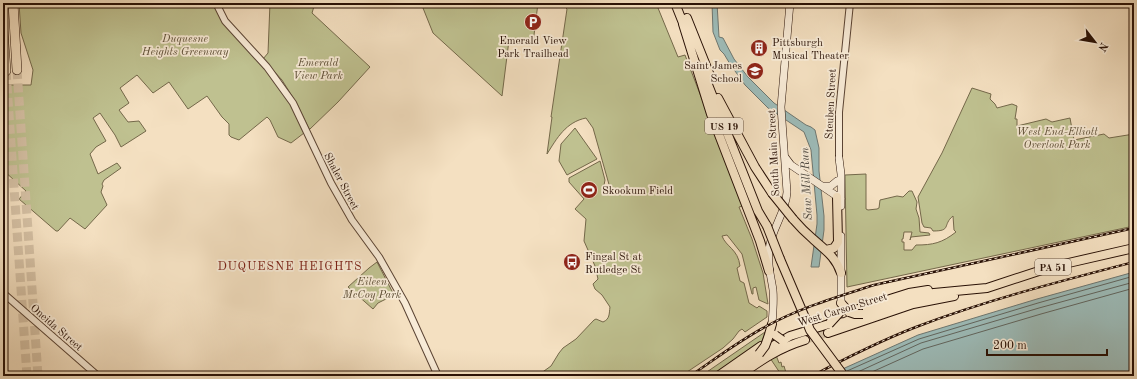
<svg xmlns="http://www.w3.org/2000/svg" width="1137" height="379" viewBox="0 0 1137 379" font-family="'Old Standard TT',serif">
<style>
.green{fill:#bfc190;stroke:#74684a}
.water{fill:#9dbcb9;stroke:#6e7771}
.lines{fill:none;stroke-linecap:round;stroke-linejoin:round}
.shore{stroke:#62665f;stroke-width:1}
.primary-tunnel{stroke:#d5c1a5;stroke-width:8;stroke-dasharray:8 4;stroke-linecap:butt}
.motorway-tunnel{stroke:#d5c1a5;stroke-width:9;stroke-dasharray:9 4.5;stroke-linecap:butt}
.tertiary-casing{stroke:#5b4434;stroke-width:8}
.secondary-casing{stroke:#281005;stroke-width:8}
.primary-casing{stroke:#281005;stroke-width:10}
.trunk-casing{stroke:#281005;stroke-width:10}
.motorway-casing{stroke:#281005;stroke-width:10}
.tertiary{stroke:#f8ebd7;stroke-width:6}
.secondary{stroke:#f8ebd7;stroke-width:7}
.primary{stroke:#f4e0c1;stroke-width:8}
.trunk{stroke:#f4e0c1;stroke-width:8}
.motorway{stroke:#f4e0c1;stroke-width:9}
.rail-casing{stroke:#281005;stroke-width:2.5}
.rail{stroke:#f8ebd7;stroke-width:1;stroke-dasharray:3;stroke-linecap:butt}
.primary-bridge-casing{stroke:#281005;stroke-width:10;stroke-linecap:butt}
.trunk-bridge-casing{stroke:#281005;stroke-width:10;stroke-linecap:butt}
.primary-bridge{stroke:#f4e0c1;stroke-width:8}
.trunk-bridge{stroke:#f4e0c1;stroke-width:8}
.labels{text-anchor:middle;stroke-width:3.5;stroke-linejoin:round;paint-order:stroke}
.shield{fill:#f8ebd7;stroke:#665244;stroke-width:1}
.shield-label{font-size:10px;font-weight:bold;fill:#281005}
.park-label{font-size:11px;font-style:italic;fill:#5d4e36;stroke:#f8ebd7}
.poi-label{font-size:11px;fill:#281005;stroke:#f8ebd7;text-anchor:start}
.street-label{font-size:11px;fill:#281005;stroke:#f8ebd7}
.water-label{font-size:12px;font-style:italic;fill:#514c44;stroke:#f8ebd7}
.neighbourhood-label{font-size:12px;letter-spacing:1px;fill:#7a1f14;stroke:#f8ebd7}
</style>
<rect width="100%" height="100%" fill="#f4e0c1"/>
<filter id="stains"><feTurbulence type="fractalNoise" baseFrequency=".005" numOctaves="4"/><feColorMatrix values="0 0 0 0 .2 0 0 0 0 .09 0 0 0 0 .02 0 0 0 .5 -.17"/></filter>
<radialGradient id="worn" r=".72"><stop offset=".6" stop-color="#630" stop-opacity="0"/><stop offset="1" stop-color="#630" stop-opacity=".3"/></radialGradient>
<path class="green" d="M 19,3 L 214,3 L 289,100 L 304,133 L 291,143 L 278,137 L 270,120 L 267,117 L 239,140 L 231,137 L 229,135 L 229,124 L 222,117 L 207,96 L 188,109 L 169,82 L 153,93 L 137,75 L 120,88 L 129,103 L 119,110 L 128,122 L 139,121 L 146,131 L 121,147 L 115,135 L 100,113 L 93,118 L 106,141 L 96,147 L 90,154 L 98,174 L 117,163 L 121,168 L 104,180 L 102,184 L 103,186 L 101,192 L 107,205 L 85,229 L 70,218 L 58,231 L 56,231 L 19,199 L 26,191 L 3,170 L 3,162 L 9,156 L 3,151 L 3,85 L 31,85 L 33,70 L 21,33 Z
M 270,3 L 315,3 L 312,13 L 370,67 L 338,102 L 310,129 L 309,129 L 297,104 L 282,80 L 263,59 L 268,53 Z
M 421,3 L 538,3 L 533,43 L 509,40 L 502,96 L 433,33 Z
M 561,3 L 653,3 L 658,8 L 678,57 L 685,55 L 743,206 L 739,207 L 752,239 L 763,273 L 768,304 L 759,300 L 756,287 L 753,288 L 753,294 L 752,294 L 742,254 L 727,235 L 722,236 C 726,247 738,249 740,266 L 737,268 L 740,281 L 744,283 L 749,303 L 757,308 L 759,306 L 767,311 L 767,317 L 745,332 L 742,329 L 739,331 L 733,339 L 723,348 L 681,376 L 537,376 L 551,366 L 559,353 L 563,348 L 576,339 L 594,320 L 596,319 L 603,322 C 610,319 609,314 610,307 L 602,295 L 595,289 L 593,284 L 598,279 L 595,266 L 584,241 L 586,219 L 575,209 L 584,199 L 569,182 L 569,178 L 600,161 L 605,180 L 602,195 L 610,188 L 595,135 L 593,128 L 586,118 C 566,122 557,138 547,154 L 552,117 L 551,117 L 567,9 Z
M 972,88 L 991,94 L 990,99 L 995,104 L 997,108 L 1012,104 L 1017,106 L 1015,119 L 1017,119 L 1017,126 L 1046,119 L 1052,122 L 1070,118 L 1074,140 L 1104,134 L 1109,138 L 1134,134 L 1134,226 L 847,287 L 845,175 L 866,174 L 866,209 L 868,210 L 877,209 L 879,208 L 880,200 L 897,196 L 903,197 L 909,191 L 912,191 L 917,202 L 916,209 L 919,218 L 920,232 L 929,233 L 930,235 L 911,237 L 910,240 L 912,232 L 904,232 L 903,239 L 902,239 L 902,242 L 904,242 L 904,250 L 912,250 L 916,245 C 933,245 942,243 956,232 L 954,230 L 953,216 C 942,225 952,231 933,231 L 931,228 L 924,227 L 922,223 L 918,197 L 942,153 Z
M 575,128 L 597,159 L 567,175 L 559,161 L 561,144 Z
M 377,262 L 394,295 L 378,303 L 373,309 L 348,287 L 369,268 Z
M 765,332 L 761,344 L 716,376 L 701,376 Z
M 776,355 L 779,363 L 781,362 L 782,367 L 784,366 L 787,376 L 782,376 L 770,358 Z"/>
<path class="water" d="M 712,3 L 717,3 L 719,37 L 723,38 L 734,59 L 748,77 L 774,103 L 806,125 L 811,127 L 815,130 L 819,148 L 819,171 L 824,216 L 824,230 L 819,267 L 811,267 L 817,224 L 817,215 L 811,150 L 804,132 L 768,108 L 745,85 L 730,64 L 724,54 L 720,50 L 713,32 Z
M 1134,272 L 1134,376 L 827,376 L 918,335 L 1037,299 Z"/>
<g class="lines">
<path class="shore" d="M 847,371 L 919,339 L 1038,303 L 1134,276
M 849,376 L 921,343 L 1039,308 L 1134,282
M 863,376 L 923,349 L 1041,314 L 1134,288"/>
<path class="primary-tunnel" d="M 805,340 L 828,333"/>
<path class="motorway-tunnel" d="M 17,70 L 38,376
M 6,71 L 27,376"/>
<g class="tertiary-casing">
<path id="tertiary" d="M 216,3 L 225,21 L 267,67 L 293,103 L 331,183 L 352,220 L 379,257 L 405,303 L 438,376
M 839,158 L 839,112 L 850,3
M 3,293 L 98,376"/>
</g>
<g class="secondary-casing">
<path id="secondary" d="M 785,157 L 791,165 L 841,199
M 839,158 L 841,174 L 841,206
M 823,186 L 831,186 L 837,181
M 841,236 L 841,303
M 772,324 C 773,312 774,301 773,290 C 771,276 767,264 769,250 C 771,229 786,213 787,192 L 781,107 L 790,3"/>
</g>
<g class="primary-casing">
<path id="primary" d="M 841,303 L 849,312
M 855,310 L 909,293 L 928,290
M 828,333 L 913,304 L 954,296
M 768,338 L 772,324
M 718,376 L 761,346
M 728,376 L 759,354 L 790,336 L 829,324 L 845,322 L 863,314 L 919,296 L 934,293 L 987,288 L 1051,267 L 1134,248
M 739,376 C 761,360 779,348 805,340"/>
</g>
<g class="trunk-casing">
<path id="trunk" d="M 675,3 L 685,28
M 687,18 L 711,78
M 683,24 L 711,114 L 760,241 L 769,271
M 703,72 L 758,211 L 767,226
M 718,98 L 755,167 L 772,193
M 793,219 C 799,226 806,233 813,239 C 825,250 836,257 841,273
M 826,250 L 834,248 L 838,242 L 837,197
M 780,259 L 806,320"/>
</g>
<g class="motorway-casing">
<path id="motorway" d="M 13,3 L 17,70
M 3,30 L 6,71"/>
</g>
<use href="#tertiary" class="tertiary"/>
<use href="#secondary" class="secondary"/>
<use href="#primary" class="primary"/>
<use href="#trunk" class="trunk"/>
<use href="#motorway" class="motorway"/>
<g class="rail-casing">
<path id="rail" d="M 690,376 C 715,359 739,341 765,327 C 799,308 837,297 874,285 L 1134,228
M 812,376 C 846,358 880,341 916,327 C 987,300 1061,281 1134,262"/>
</g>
<use href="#rail" class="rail"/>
<g class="primary-bridge-casing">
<path id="primary-bridge" d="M 849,312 L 855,314 L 863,314
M 829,324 L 840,312
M 775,335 L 782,340
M 759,354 L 765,346 L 768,338"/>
</g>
<g class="trunk-bridge-casing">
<path id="trunk-bridge" d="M 772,193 L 793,219
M 767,226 L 780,259
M 806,320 L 810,330 L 844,376"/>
</g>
<use href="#primary-bridge" class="primary-bridge"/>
<use href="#trunk-bridge" class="trunk-bridge"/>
</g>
<defs>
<g id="parking-disc" transform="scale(0.9)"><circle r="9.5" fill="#8f2418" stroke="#f8ebd7"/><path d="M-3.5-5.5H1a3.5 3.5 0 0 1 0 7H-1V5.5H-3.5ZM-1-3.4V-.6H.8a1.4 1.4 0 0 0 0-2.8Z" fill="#fff"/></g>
<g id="building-disc" transform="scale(0.9)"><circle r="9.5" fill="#8f2418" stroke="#f8ebd7"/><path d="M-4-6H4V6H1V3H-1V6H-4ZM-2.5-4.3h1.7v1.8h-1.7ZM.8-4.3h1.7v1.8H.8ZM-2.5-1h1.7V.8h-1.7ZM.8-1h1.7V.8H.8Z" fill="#fff"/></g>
<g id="school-disc" transform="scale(0.9)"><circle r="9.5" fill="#8f2418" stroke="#f8ebd7"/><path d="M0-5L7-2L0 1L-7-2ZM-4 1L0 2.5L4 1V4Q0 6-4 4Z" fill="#fff"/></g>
<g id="stadium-disc" transform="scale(0.9)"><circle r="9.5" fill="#8f2418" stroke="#f8ebd7"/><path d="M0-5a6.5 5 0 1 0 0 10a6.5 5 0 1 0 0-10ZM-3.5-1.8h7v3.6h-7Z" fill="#fff"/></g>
<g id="bus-disc" transform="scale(0.9)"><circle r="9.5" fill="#8f2418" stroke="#f8ebd7"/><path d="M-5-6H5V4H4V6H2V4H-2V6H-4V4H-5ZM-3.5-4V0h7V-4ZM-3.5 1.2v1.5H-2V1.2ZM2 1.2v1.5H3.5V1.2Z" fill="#fff"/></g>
</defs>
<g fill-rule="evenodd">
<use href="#parking-disc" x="533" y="22"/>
<use href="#building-disc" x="759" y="48"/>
<use href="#school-disc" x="755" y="71"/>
<use href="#stadium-disc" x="589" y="190"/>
<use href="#bus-disc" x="572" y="262"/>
</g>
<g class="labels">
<g class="shield">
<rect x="705" y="118" width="38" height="16" rx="3"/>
<rect x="1035" y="259" width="36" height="16" rx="3"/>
</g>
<g class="shield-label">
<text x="724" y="130">US 19</text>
<text x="1053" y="271">PA 51</text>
</g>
<g class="park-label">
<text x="185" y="42">Duquesne<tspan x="185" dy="13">Heights Greenway</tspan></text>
<text x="318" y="66">Emerald<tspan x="318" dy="13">View Park</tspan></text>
<text x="1057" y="135">West End-Elliott<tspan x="1057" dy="13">Overlook Park</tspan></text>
<text x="372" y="285">Eileen<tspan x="372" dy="13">McCoy Park</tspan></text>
</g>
<g class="poi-label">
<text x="533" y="44" text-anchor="middle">Emerald View<tspan x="533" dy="13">Park Trailhead</tspan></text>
<text x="772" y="46">Pittsburgh<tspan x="772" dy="13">Musical Theater</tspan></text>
<text x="742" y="69" text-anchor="end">Saint James<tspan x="742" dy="13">School</tspan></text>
<text x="602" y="194">Skookum Field</text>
<text x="585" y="260">Fingal St at<tspan x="585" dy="13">Rutledge St</tspan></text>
</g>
<g class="street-label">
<text transform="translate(830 104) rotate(-87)" y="4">Steuben Street</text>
<text transform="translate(773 153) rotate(-93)" y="4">South Main Street</text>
<text transform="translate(342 181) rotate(62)" y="4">Shaler Street</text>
<text transform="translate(842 309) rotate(-17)" y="4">West Carson Street</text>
<text transform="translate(57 327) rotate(41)" y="4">Oneida Street</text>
</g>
<g class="water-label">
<text transform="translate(806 184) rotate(-93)" y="4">Saw Mill Run</text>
</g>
<g class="neighbourhood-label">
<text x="290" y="270">DUQUESNE HEIGHTS</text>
</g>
</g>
<rect width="1137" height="379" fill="none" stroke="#f4e0c1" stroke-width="16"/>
<rect x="4" y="4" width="1129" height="371" fill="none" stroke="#281005" stroke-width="2"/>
<rect x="8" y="8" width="1121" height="363" fill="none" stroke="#281005"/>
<g transform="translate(1095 42) rotate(121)" stroke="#f8ebd7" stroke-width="3" paint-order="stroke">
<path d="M0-3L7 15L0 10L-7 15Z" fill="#281005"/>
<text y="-6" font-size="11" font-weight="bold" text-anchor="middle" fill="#281005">N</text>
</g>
<path d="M987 349v6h120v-6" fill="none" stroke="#281005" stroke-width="2"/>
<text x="993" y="349" font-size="12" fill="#281005" stroke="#f8ebd7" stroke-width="3" paint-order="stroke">200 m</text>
<rect width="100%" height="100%" filter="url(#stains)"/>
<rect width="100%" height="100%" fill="url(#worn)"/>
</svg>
